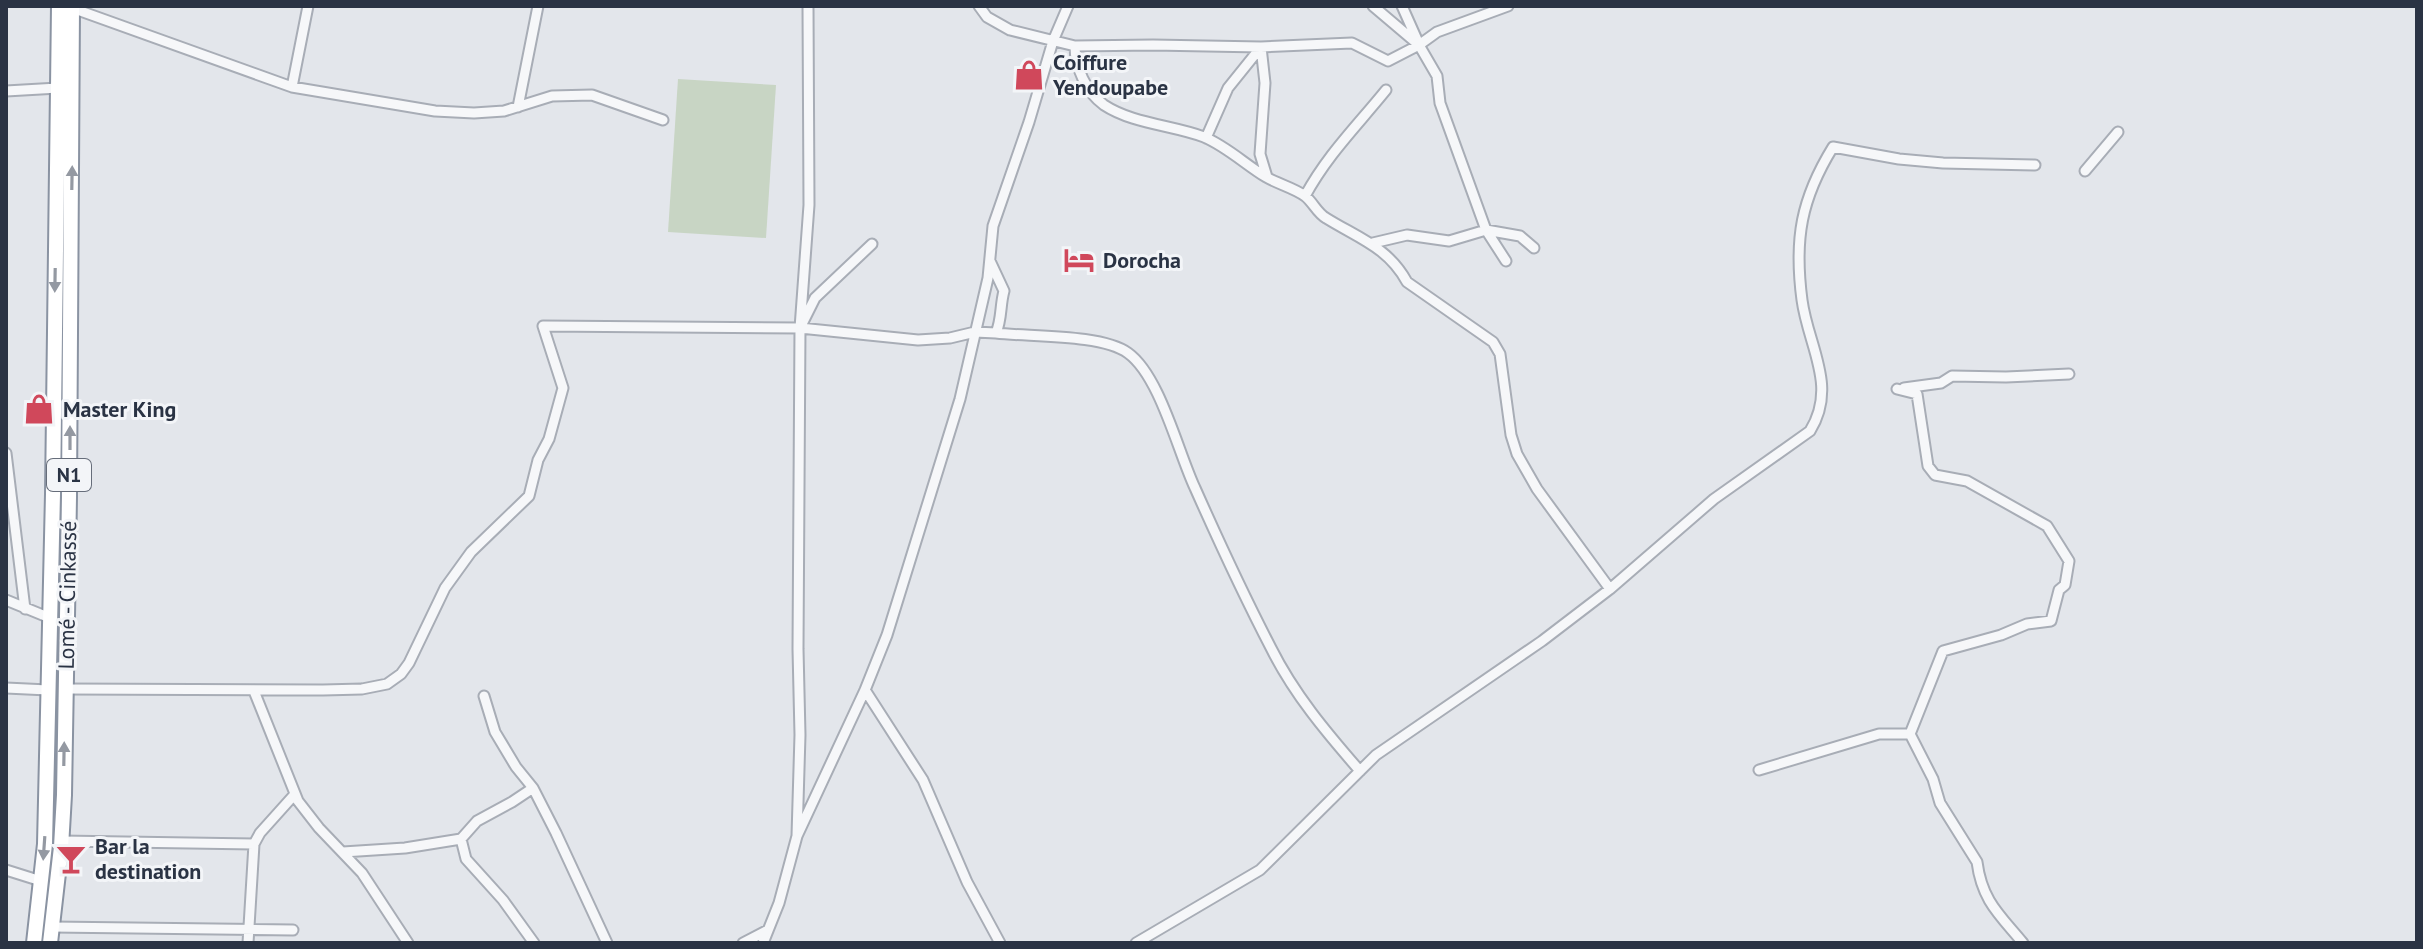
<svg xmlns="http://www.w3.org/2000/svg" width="2423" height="949" viewBox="0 0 2423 949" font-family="'PT Sans',sans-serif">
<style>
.green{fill:#c8d5c4}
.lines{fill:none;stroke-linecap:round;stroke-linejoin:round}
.minor-casing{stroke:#a8adb6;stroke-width:13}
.highway-casing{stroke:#8a93a2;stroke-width:18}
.minor{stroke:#f6f7f9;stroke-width:9}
.highway{stroke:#fff;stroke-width:14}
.oneway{fill:#9499a2}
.labels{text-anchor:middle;stroke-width:6;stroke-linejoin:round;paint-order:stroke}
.shield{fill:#f3f5f8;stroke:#666d7a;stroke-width:2}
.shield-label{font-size:20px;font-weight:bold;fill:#2a3344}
.poi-label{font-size:22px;font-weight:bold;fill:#2a3344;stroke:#f3f5f8;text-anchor:start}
.street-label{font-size:22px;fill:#2a3344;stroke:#f3f5f8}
</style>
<rect width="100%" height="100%" fill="#e3e6eb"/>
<path class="green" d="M 678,79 L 776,85 L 766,238 L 668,232 Z"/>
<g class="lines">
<g class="minor-casing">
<path id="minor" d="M 808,6 L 809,205 L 800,328 L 918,340 L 950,338 L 975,332 L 996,333
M 979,6 L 987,17 L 1010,30 L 1075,46 L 1153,45 L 1261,47 L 1352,43 L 1388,61 L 1419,45 L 1437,32 L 1508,6
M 1373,6 L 1419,45 L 1437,76 L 1440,103 L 1486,230 L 1506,261
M 1402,6 L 1418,42
M 72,8 L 292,87 L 435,111 L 474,113 L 504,111 L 552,96 L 592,95 L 663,120
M 1075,46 C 1075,67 1086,92 1104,105 C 1133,124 1172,125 1204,137 C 1226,146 1246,165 1266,177 C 1278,184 1294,188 1305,196 C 1313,202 1317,213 1326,218 C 1358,238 1388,247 1407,282 L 1493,342 L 1500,354 L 1511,435 L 1517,454 L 1537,489 L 1610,589
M 1261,47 L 1265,83 L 1260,154 L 1267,177
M 292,87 L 308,6
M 6,91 L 58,88
M 518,107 L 538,6
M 1206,138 L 1228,88 L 1261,47
M 2085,171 L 2118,132
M 1305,196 C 1328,154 1356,127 1386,90
M 1373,243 L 1407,235 L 1449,241 L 1486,230 L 1520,236 L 1534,248
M 990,261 L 1004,291 C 1000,305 1002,319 996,333 C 1030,337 1102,334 1128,353 C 1160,376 1178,452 1195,488 C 1219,542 1244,596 1271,648 C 1294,694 1326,732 1360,771
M 803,322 L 815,298 L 872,244
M 1904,388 L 1941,383 L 1952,376 L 2006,377 L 2069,374
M 1897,389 L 1917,394 L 1928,466 L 1935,475 L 1967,481 L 2047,526 L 2069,561 L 2065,585 L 2059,590 L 2051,621 L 2027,624 L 2001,635 L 1943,651 L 1910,734
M 6,453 L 25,609
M 6,600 L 50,618
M 6,688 L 48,690
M 65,689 L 323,690 L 362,689 L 387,684 L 401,674 L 409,663 L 445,588 L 471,552 L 529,496 L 538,460 L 549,439 L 563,388 L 543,326 L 800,328 L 798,649 L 800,735 L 797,836
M 865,690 L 923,780 L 967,882 L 1000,943
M 254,691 L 298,801 L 319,828 L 362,873 L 408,943
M 484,696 L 495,732 L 516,767 L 533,788 L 556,833 L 607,943
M 1759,770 L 1879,734 L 1910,734 L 1933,779 L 1940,803 L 1977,862 C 1982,901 2000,915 2023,943
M 461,839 L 466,859 L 503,900 L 534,943
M 61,841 L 254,844 L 260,833 L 295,794
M 343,852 L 405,848 L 461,839 L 477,821 L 512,802 L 533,788
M 6,870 L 41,881
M 52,927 L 293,930
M 248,943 L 254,844
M 743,943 L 768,930
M 763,943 L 779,903 L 797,836 L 865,690 L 887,635 L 960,399 L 988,278 L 993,226 L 1029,122 L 1053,41 L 1068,6
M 1136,943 L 1260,870 L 1376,755 L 1542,641 L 1610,589 L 1714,499 L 1810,431 C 1838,386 1808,346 1802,300 C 1794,239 1801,199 1833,147 L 1899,159 L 1943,163 L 2035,165"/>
</g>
<g class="highway-casing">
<path id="highway" d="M 34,943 L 45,844 L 53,494 L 59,6
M 50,943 L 61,847 L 64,795 L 69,497 L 72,6"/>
</g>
<use href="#minor" class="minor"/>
<use href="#highway" class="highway"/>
</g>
<defs><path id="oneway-solid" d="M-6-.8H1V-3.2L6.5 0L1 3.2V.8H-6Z" transform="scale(2)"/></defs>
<g class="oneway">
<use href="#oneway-solid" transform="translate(72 178) rotate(-89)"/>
<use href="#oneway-solid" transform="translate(55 280) rotate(91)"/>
<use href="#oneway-solid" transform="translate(70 438) rotate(-90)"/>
<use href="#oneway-solid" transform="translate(64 754) rotate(-89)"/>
<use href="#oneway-solid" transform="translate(44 848) rotate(94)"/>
</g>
<defs>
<g id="shop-bare" transform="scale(2.4)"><path d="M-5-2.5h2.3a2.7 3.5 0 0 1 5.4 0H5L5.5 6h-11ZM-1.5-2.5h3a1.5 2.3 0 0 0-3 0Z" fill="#d0485b" stroke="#f3f5f8" stroke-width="2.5" paint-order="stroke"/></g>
<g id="hotel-bare" transform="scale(2.4)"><path d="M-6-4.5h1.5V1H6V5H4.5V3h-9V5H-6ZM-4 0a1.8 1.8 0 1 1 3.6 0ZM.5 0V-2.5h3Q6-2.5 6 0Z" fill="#d0485b" stroke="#f3f5f8" stroke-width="2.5" paint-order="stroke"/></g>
<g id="bar-bare" transform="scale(2.4)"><path d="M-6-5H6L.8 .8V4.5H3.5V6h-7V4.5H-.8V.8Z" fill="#d0485b" stroke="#f3f5f8" stroke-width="2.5" paint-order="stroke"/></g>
</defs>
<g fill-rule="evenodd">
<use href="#shop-bare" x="1029" y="75"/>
<use href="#hotel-bare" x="1079" y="260"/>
<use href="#shop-bare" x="39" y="409"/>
<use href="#bar-bare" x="71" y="859"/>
</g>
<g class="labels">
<rect class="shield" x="47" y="459" width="44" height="32" rx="6"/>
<g class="shield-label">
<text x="69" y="482">N1</text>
</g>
<g class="poi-label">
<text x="1053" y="70">Coiffure<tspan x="1053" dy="25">Yendoupabe</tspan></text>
<text x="1103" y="268">Dorocha</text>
<text x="63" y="417">Master King</text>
<text x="95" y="854">Bar la<tspan x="95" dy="25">destination</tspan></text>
</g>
<g class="street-label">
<text transform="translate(67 595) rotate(-89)" y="8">Lomé - Cinkassé</text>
</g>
</g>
<rect width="2423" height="949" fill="none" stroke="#2a3344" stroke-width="16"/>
</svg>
